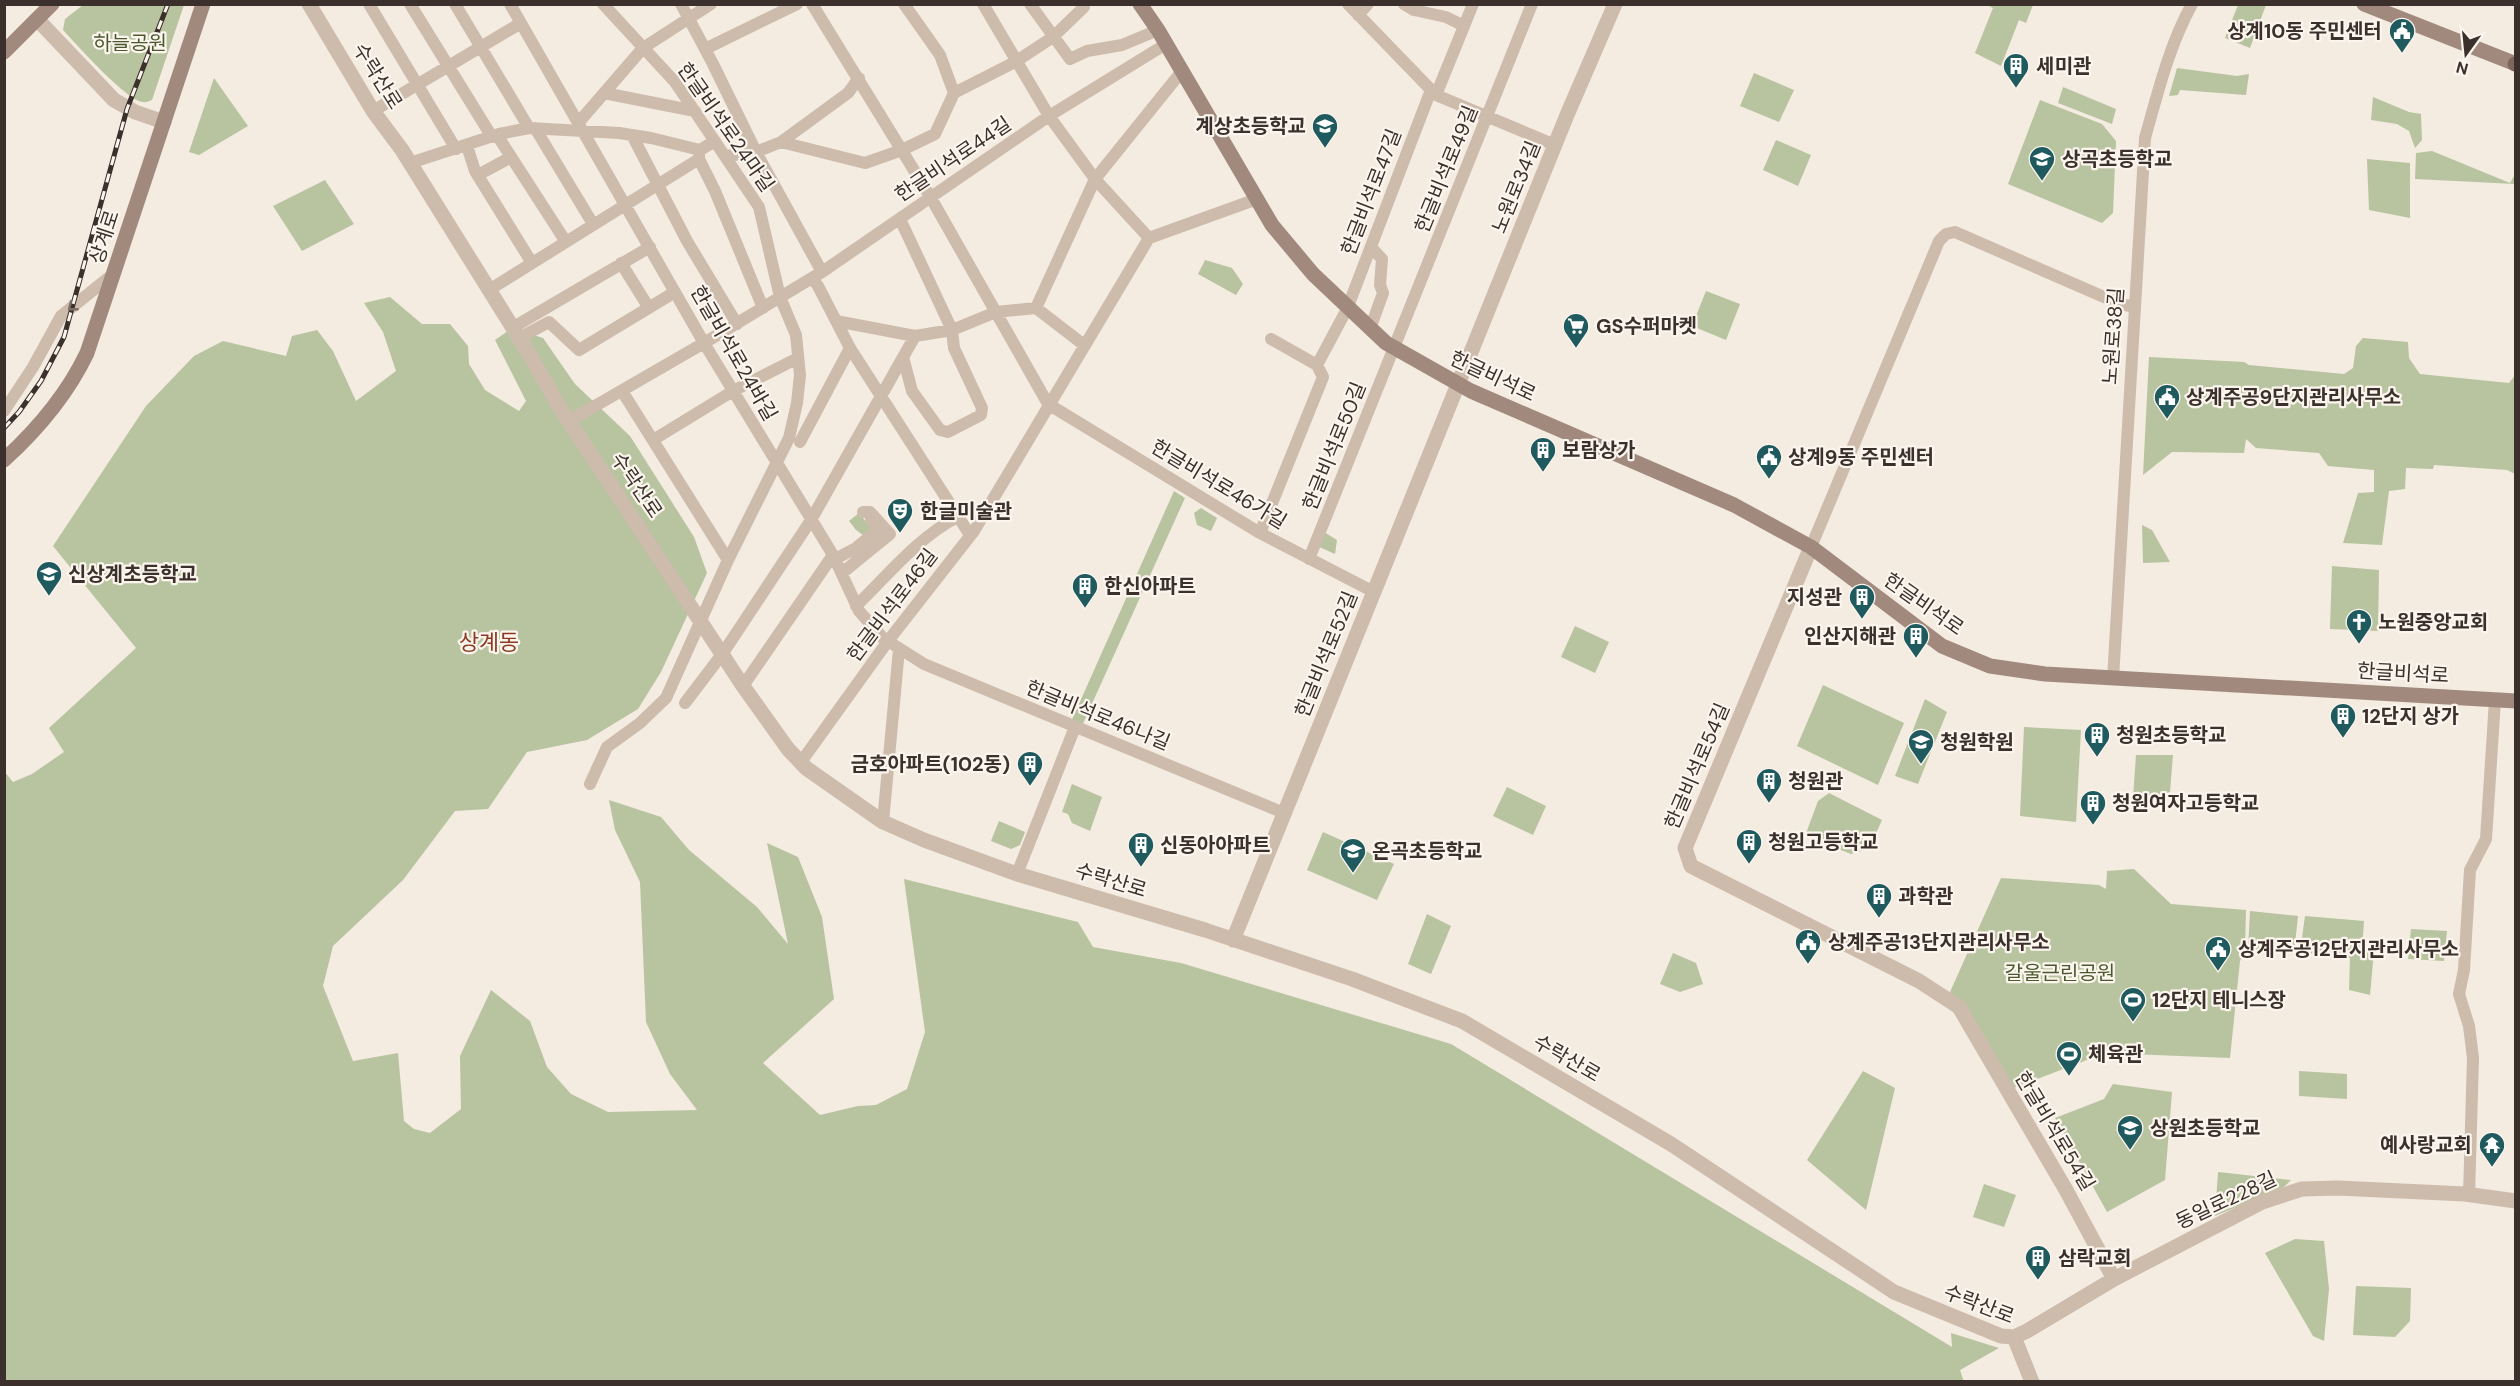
<svg xmlns="http://www.w3.org/2000/svg" width="2520" height="1386" viewBox="0 0 2520 1386" font-family="'DM Sans','Noto Sans KR',sans-serif">
<style>
.green{fill:#b8c4a0}
.lines{fill:none;stroke-linecap:round;stroke-linejoin:round}
.minor{stroke:#cdbbac;stroke-width:12}
.tertiary{stroke:#cdbbac;stroke-width:15}
.secondary{stroke:#a18a7d;stroke-width:15}
.primary{stroke:#7d675c;stroke-width:15}
.rail-casing{stroke:#3b302b;stroke-width:5}
.rail{stroke:#fbf5ee;stroke-width:3;stroke-dasharray:9;stroke-linecap:butt}
.oneway{stroke:#7d6f65}
.labels{text-anchor:middle;stroke-width:4.5;stroke-linejoin:round;paint-order:stroke}
.poi-label{font-size:20px;font-weight:bold;fill:#3b302b;stroke:#fbf5ee;text-anchor:start}
.park-label{font-size:20px;fill:#4a5a2e;stroke:#fbf5ee}
.street-label{font-size:20px;fill:#3b302b;stroke:#fbf5ee}
.quarter-label{font-size:22px;fill:#8c3b22;stroke:#fbf5ee}
</style>
<rect width="100%" height="100%" fill="#f4ebe1"/>
<path class="green" d="M 83,5 L 184,5 L 152,100 C 149,101 146,103 143,102 C 128,102 75,43 63,30 L 65,19 Z
M 1987,5 L 2033,5 L 2026,23 L 2019,20 L 2001,66 L 1975,53 L 1993,8 Z
M 2238,5 L 2266,5 L 2250,48 L 2225,38 Z
M 2177,68 L 2237,76 L 2249,74 L 2246,95 L 2180,90 L 2178,95 L 2169,96 Z
M 1754,73 L 1794,90 L 1779,122 L 1740,106 Z
M 214,78 L 248,126 L 199,155 L 189,152 Z
M 2063,87 L 2116,109 L 2112,124 L 2058,103 Z
M 2373,97 L 2409,112 L 2421,114 L 2422,140 L 2415,148 L 2409,131 L 2397,124 L 2371,120 Z
M 2040,100 L 2102,124 L 2116,141 L 2113,213 L 2102,223 L 2008,184 Z
M 1776,140 L 1811,155 L 1798,186 L 1763,170 Z
M 2432,151 L 2510,183 L 2514,176 L 2515,184 L 2415,179 L 2416,153 Z
M 2367,159 L 2410,163 L 2410,218 L 2369,210 Z
M 325,180 L 354,224 L 302,251 L 273,206 Z
M 1205,260 L 1232,268 L 1243,284 L 1236,295 L 1198,274 Z
M 1706,291 L 1740,304 L 1726,340 L 1692,326 Z
M 390,297 L 422,324 L 450,324 L 468,346 L 469,364 L 485,390 L 519,411 L 526,401 L 495,340 L 512,328 L 543,338 L 575,384 L 630,436 L 694,537 L 707,573 L 661,672 L 638,709 L 587,740 L 527,752 L 488,809 L 455,811 L 403,880 L 333,946 L 323,986 L 353,1061 L 398,1053 L 404,1121 L 414,1129 L 430,1133 L 461,1109 L 460,1056 L 491,990 L 530,1021 L 547,1067 L 571,1094 L 608,1112 L 697,1110 L 670,1074 L 646,1022 L 640,882 L 615,830 L 609,800 L 661,817 L 689,850 L 757,907 L 788,944 L 767,843 L 798,857 L 822,917 L 834,999 L 763,1063 L 820,1115 L 858,1106 L 876,1105 L 907,1089 L 925,1032 L 904,879 L 1078,922 L 1093,947 L 1181,963 L 1451,1044 L 1952,1347 L 1951,1333 L 1999,1348 L 1960,1370 L 1964,1382 L 5,1381 L 4,771 L 13,782 L 32,774 L 64,752 L 49,728 L 136,648 L 53,546 L 146,406 L 194,356 L 223,341 L 286,356 L 292,336 L 317,330 L 333,351 L 356,401 L 396,371 L 383,332 L 364,303 Z
M 2363,338 L 2408,342 L 2409,358 L 2420,374 L 2509,383 L 2515,375 L 2515,474 L 2507,470 L 2434,465 L 2433,469 L 2406,468 L 2405,489 L 2389,491 L 2382,545 L 2343,543 L 2358,493 L 2374,492 L 2374,470 L 2328,466 L 2319,453 L 2256,448 L 2246,439 L 2244,453 L 2172,452 L 2143,475 L 2149,357 L 2244,362 L 2249,365 L 2344,374 L 2353,368 L 2356,346 Z
M 1174,491 L 1185,498 L 1081,728 L 1070,724 Z
M 1201,508 L 1217,518 L 1211,531 L 1197,525 L 1194,513 Z
M 859,513 L 871,528 L 863,535 L 856,530 L 849,521 Z
M 2142,525 L 2152,530 L 2170,562 L 2143,563 Z
M 1324,532 L 1337,540 L 1335,554 L 1317,546 Z
M 2332,566 L 2379,570 L 2378,631 L 2330,629 Z
M 1575,626 L 1609,642 L 1595,673 L 1561,657 Z
M 1823,685 L 1904,723 L 1878,785 L 1797,746 Z
M 1925,699 L 1947,712 L 1918,784 L 1895,776 Z
M 2024,727 L 2081,730 L 2076,822 L 2020,816 Z
M 2136,755 L 2173,755 L 2170,792 L 2151,798 L 2132,812 Z
M 1072,784 L 1102,797 L 1090,831 L 1072,823 L 1068,814 L 1062,812 Z
M 1507,787 L 1546,806 L 1533,835 L 1493,816 Z
M 1829,793 L 1882,820 L 1869,849 L 1851,854 L 1805,836 L 1818,801 Z
M 999,821 L 1025,832 L 1020,845 L 1011,849 L 991,841 Z
M 1323,832 L 1394,864 L 1377,900 L 1307,870 Z
M 2134,869 L 2171,904 L 2246,910 L 2245,950 L 2240,961 L 2230,1058 L 2105,1053 L 2011,1089 L 1969,1016 L 1950,992 L 2001,878 L 2099,885 L 2106,889 L 2107,871 Z
M 2250,911 L 2298,916 L 2294,954 L 2248,948 Z
M 1427,914 L 1451,926 L 1431,974 L 1408,964 Z
M 2305,916 L 2364,921 L 2362,949 L 2374,951 L 2370,995 L 2349,990 L 2350,958 L 2300,952 Z
M 2411,929 L 2447,931 L 2444,961 L 2408,959 Z
M 1673,953 L 1696,963 L 1703,984 L 1680,992 L 1660,984 Z
M 1863,1071 L 1895,1088 L 1866,1210 L 1807,1160 Z
M 2299,1071 L 2347,1074 L 2347,1099 L 2299,1096 Z
M 2113,1084 L 2172,1092 L 2165,1180 L 2107,1212 L 2055,1118 L 2104,1099 Z
M 2218,1172 L 2291,1180 L 2284,1187 L 2215,1216 Z
M 1984,1184 L 2016,1195 L 2004,1227 L 1973,1217 Z
M 2295,1239 L 2324,1241 L 2329,1289 L 2324,1341 L 2313,1336 L 2265,1253 Z
M 2356,1286 L 2411,1288 L 2410,1321 L 2395,1337 L 2353,1335 Z"/>
<g class="lines">
<path class="minor" d="M 369,4 L 456,149
M 410,4 L 492,137
M 455,4 L 529,128
M 510,4 L 704,343 L 833,555 L 859,611 L 883,638 L 924,664 L 1284,813
M 681,4 L 713,64 L 756,152 L 822,272
M 812,4 L 931,198 L 1048,404 L 1260,533 L 1374,592
M 983,4 L 1049,116 L 1095,179 L 1149,238
M 1030,4 L 1070,59 L 1087,51 L 1122,45 L 1158,30
M 1348,4 L 1436,95 L 1555,145
M 1404,4 L 1414,10 L 1446,17 L 1464,26
M 1358,15 L 1368,4
M 705,49 L 797,4
M 604,93 L 695,111
M 954,93 L 1015,62 L 1053,37 L 1084,7
M 1436,95 L 1473,4
M 373,111 L 521,23
M 579,122 L 643,48 L 711,4
M 535,128 L 593,224
M 497,135 L 566,242
M 632,135 L 687,241 L 737,324
M 781,142 L 848,93 L 859,78
M 467,146 L 475,171 L 532,263
M 699,152 L 699,159 L 715,191 L 763,308
M 726,156 L 756,152 L 781,142 L 865,163 L 902,150 L 935,134 L 954,93 L 940,55 L 904,4
M 410,163 L 499,134 L 529,128 L 619,133 L 651,138 L 700,150 L 715,141
M 478,175 L 511,157
M 900,219 L 952,330 L 954,348 L 982,408 L 981,415 L 948,432 L 940,430 L 912,391 L 903,357
M 621,263 L 649,308
M 812,278 L 818,286 L 850,348 L 970,535
M 489,290 L 699,159
M 1036,308 L 1084,345
M 836,321 L 915,336
M 512,328 L 650,247
M 1370,329 L 1383,293 L 1380,285 L 1382,259 L 1371,247
M 519,338 L 549,322 L 579,350 L 675,292
M 1271,339 L 1317,365
M 622,391 L 728,560
M 4,411 L 33,367 L 61,316 L 112,275
M 569,421 L 704,343 L 822,272 L 1049,116 L 1166,44
M 653,440 L 733,391 L 798,358
M 800,442 L 850,348
M 1260,533 L 1323,377 L 1317,365 L 1347,309 L 1431,90
M 1811,547 L 1939,241 L 1946,234 L 1955,232 L 2120,304 L 2135,307
M 835,559 L 856,548 L 878,530 L 871,519
M 1309,559 L 1532,4
M 842,573 L 890,534 L 870,512 L 863,512
M 856,606 C 890,573 917,538 959,516
M 2113,679 L 2145,138 C 2158,92 2169,46 2192,4
M 743,686 L 833,555
M 685,703 L 723,653 L 811,520 L 915,336 L 952,330 L 996,312 L 1036,308 L 1095,179 L 1182,71
M 801,762 L 888,641 L 974,531 L 1149,238 L 1257,199
M 590,784 L 607,747 L 640,723 L 666,698 L 728,560 L 789,438 L 797,403 L 800,375 L 796,335 L 780,297 L 759,207 L 675,82 L 603,4
M 883,822 L 899,649
M 1017,874 L 1075,727
M 2469,1195 L 2473,1058 L 2469,1026 L 2459,994 L 2464,970 L 2470,870 L 2486,839 L 2495,700"/>
<path class="tertiary" d="M 309,4 L 373,111 L 402,150 L 531,357 L 560,408 L 743,686 L 788,749 L 806,768 L 883,822 L 924,840 L 1017,874 L 1205,930 L 1352,979 L 1462,1021 L 1671,1144 L 1894,1292 L 2001,1336 L 2014,1337 L 2027,1331 L 2114,1279 L 2262,1202 L 2302,1189 L 2338,1188 L 2465,1194 L 2516,1201
M 37,19 L 114,100 L 135,112 L 164,122
M 1811,547 L 1685,848 L 1691,866 L 1919,981 L 1959,1007 L 2066,1190 L 2114,1279
M 1233,940 L 1567,115 L 1615,4
M 2014,1337 L 2032,1382"/>
<path class="secondary" d="M 1140,4 L 1158,30 L 1272,225 L 1313,274 L 1386,343 L 1471,391 L 1734,505 L 1811,547 L 1942,646 L 1990,666 L 2045,674 L 2516,701
M 2364,4 L 2516,64
M 4,52 L 52,4
M 4,460 C 38,429 67,395 87,353 L 203,4"/>
<path class="primary" d="M 2515,64 L 2516,64"/>
<g class="rail-casing">
<path id="rail" d="M 4,428 L 19,412 L 41,381 L 64,337 L 127,109 L 168,4"/>
</g>
<use href="#rail" class="rail"/>
</g>
<defs><path id="oneway-chevron" d="M-2-3.5L2.5 0L-2 3.5" fill="none" stroke-width="1.6" stroke-linecap="round" stroke-linejoin="round" transform="scale(1.5)"/></defs>
<use class="oneway" href="#oneway-chevron" transform="translate(72 307) rotate(142)"/>
<defs>
<g id="civic-pin" transform="scale(1.35)"><path d="M0 17L-7.5 6A9.5 9.5 0 1 1 7.5 6Z" fill="#1f5a5e" stroke="#fbf5ee"/><path d="M-.6-6.5H3V-4.5H.6V-3L4-1V1h2V6H-6V1h2V-1L-.6-3ZM-1.2 2.5V6h2.4V2.5Z" fill="#fff"/></g>
<g id="building-pin" transform="scale(1.35)"><path d="M0 17L-7.5 6A9.5 9.5 0 1 1 7.5 6Z" fill="#1f5a5e" stroke="#fbf5ee"/><path d="M-4-6H4V6H1V3H-1V6H-4ZM-2.5-4.3h1.7v1.8h-1.7ZM.8-4.3h1.7v1.8H.8ZM-2.5-1h1.7V.8h-1.7ZM.8-1h1.7V.8H.8Z" fill="#fff"/></g>
<g id="school-pin" transform="scale(1.35)"><path d="M0 17L-7.5 6A9.5 9.5 0 1 1 7.5 6Z" fill="#1f5a5e" stroke="#fbf5ee"/><path d="M0-5L7-2L0 1L-7-2ZM-4 1L0 2.5L4 1V4Q0 6-4 4Z" fill="#fff"/></g>
<g id="supermarket-pin" transform="scale(1.35)"><path d="M0 17L-7.5 6A9.5 9.5 0 1 1 7.5 6Z" fill="#1f5a5e" stroke="#fbf5ee"/><path d="M-6-5.5h2.5l.6 2H6L4.5 2H-2.5L-4.4-4H-6ZM-1.5 3.2a1.3 1.3 0 1 0 .1 0ZM3 3.2a1.3 1.3 0 1 0 .1 0Z" fill="#fff"/></g>
<g id="theatre-pin" transform="scale(1.35)"><path d="M0 17L-7.5 6A9.5 9.5 0 1 1 7.5 6Z" fill="#1f5a5e" stroke="#fbf5ee"/><path d="M-5-5.5Q0-4 5-5.5V0Q5 5 0 6Q-5 5-5 0ZM-3.3-2.5H-1v1.5H-3.3ZM1-2.5H3.3v1.5H1ZM-2.8 1Q0 5.5 2.8 1Z" fill="#fff"/></g>
<g id="church-pin" transform="scale(1.35)"><path d="M0 17L-7.5 6A9.5 9.5 0 1 1 7.5 6Z" fill="#1f5a5e" stroke="#fbf5ee"/><path d="M-1.2-6h2.4v3.5h3.3v2.4h-3.3V6h-2.4V-.1h-3.3v-2.4h3.3Z" fill="#fff"/></g>
<g id="stadium-pin" transform="scale(1.35)"><path d="M0 17L-7.5 6A9.5 9.5 0 1 1 7.5 6Z" fill="#1f5a5e" stroke="#fbf5ee"/><path d="M0-5a6.5 5 0 1 0 0 10a6.5 5 0 1 0 0-10ZM-3.5-1.8h7v3.6h-7Z" fill="#fff"/></g>
<g id="temple-pin" transform="scale(1.35)"><path d="M0 17L-7.5 6A9.5 9.5 0 1 1 7.5 6Z" fill="#1f5a5e" stroke="#fbf5ee"/><path d="M0-6L5-2H3V0L6.5 2.5H4V6H1.5V3h-3V6H-4V2.5H-6.5L-3 0V-2H-5Z" fill="#fff"/></g>
</defs>
<g fill-rule="evenodd">
<use href="#civic-pin" x="2402" y="31"/>
<use href="#building-pin" x="2016" y="66"/>
<use href="#school-pin" x="1325" y="126"/>
<use href="#school-pin" x="2042" y="159"/>
<use href="#supermarket-pin" x="1576" y="326"/>
<use href="#civic-pin" x="2167" y="397"/>
<use href="#building-pin" x="1543" y="450"/>
<use href="#civic-pin" x="1769" y="457"/>
<use href="#theatre-pin" x="900" y="511"/>
<use href="#school-pin" x="49" y="574"/>
<use href="#building-pin" x="1085" y="586"/>
<use href="#building-pin" x="1862" y="597"/>
<use href="#church-pin" x="2359" y="622"/>
<use href="#building-pin" x="1916" y="636"/>
<use href="#building-pin" x="2343" y="716"/>
<use href="#building-pin" x="2097" y="735"/>
<use href="#school-pin" x="1921" y="742"/>
<use href="#building-pin" x="1030" y="764"/>
<use href="#building-pin" x="1769" y="781"/>
<use href="#building-pin" x="2093" y="803"/>
<use href="#building-pin" x="1749" y="842"/>
<use href="#building-pin" x="1141" y="845"/>
<use href="#school-pin" x="1353" y="851"/>
<use href="#building-pin" x="1879" y="896"/>
<use href="#civic-pin" x="1808" y="942"/>
<use href="#civic-pin" x="2218" y="949"/>
<use href="#stadium-pin" x="2133" y="1000"/>
<use href="#stadium-pin" x="2069" y="1054"/>
<use href="#school-pin" x="2130" y="1128"/>
<use href="#temple-pin" x="2492" y="1145"/>
<use href="#building-pin" x="2038" y="1258"/>
</g>
<g class="labels">
<g class="poi-label">
<text x="2382" y="38" text-anchor="end">상계10동 주민센터</text>
<text x="2036" y="73">세미관</text>
<text x="1306" y="133" text-anchor="end">계상초등학교</text>
<text x="2062" y="166">상곡초등학교</text>
<text x="1596" y="333">GS수퍼마켓</text>
<text x="2186" y="404">상계주공9단지관리사무소</text>
<text x="1562" y="457">보람상가</text>
<text x="1788" y="464">상계9동 주민센터</text>
<text x="920" y="518">한글미술관</text>
<text x="68" y="581">신상계초등학교</text>
<text x="1104" y="593">한신아파트</text>
<text x="1842" y="604" text-anchor="end">지성관</text>
<text x="2378" y="629">노원중앙교회</text>
<text x="1896" y="643" text-anchor="end">인산지해관</text>
<text x="2362" y="723">12단지 상가</text>
<text x="2116" y="742">청원초등학교</text>
<text x="1940" y="749">청원학원</text>
<text x="1010" y="771" text-anchor="end">금호아파트(102동)</text>
<text x="1788" y="788">청원관</text>
<text x="2112" y="810">청원여자고등학교</text>
<text x="1768" y="849">청원고등학교</text>
<text x="1160" y="852">신동아아파트</text>
<text x="1372" y="858">온곡초등학교</text>
<text x="1898" y="903">과학관</text>
<text x="1828" y="949">상계주공13단지관리사무소</text>
<text x="2238" y="956">상계주공12단지관리사무소</text>
<text x="2152" y="1007">12단지 테니스장</text>
<text x="2088" y="1061">체육관</text>
<text x="2150" y="1135">상원초등학교</text>
<text x="2472" y="1152" text-anchor="end">예사랑교회</text>
<text x="2058" y="1265">삼락교회</text>
</g>
<g class="park-label">
<text x="130" y="50">하늘공원</text>
<text x="2060" y="980">갈울근린공원</text>
</g>
<g class="street-label">
<text transform="translate(378 76) rotate(58)" y="7">수락산로</text>
<text transform="translate(726 127) rotate(55)" y="7">한글비석로24마길</text>
<text transform="translate(953 159) rotate(-34)" y="7">한글비석로44길</text>
<text transform="translate(1446 169) rotate(-68)" y="7">한글비석로49길</text>
<text transform="translate(1516 187) rotate(-68)" y="7">노원로34길</text>
<text transform="translate(1371 192) rotate(-69)" y="7">한글비석로47길</text>
<text transform="translate(104 237) rotate(-72)" y="7">상계로</text>
<text transform="translate(2113 336) rotate(-86)" y="7">노원로38길</text>
<text transform="translate(734 353) rotate(60)" y="7">한글비석로24바길</text>
<text transform="translate(1493 376) rotate(25)" y="7">한글비석로</text>
<text transform="translate(1334 446) rotate(-68)" y="7">한글비석로50길</text>
<text transform="translate(1219 484) rotate(31)" y="7">한글비석로46가길</text>
<text transform="translate(637 485) rotate(56)" y="7">수락산로</text>
<text transform="translate(1924 604) rotate(35)" y="7">한글비석로</text>
<text transform="translate(892 605) rotate(-53)" y="7">한글비석로46길</text>
<text transform="translate(1326 654) rotate(-68)" y="7">한글비석로52길</text>
<text transform="translate(2403 673) rotate(3)" y="7">한글비석로</text>
<text transform="translate(1098 715) rotate(22)" y="7">한글비석로46나길</text>
<text transform="translate(1697 766) rotate(-67)" y="7">한글비석로54길</text>
<text transform="translate(1111 880) rotate(17)" y="7">수락산로</text>
<text transform="translate(1567 1058) rotate(30)" y="7">수락산로</text>
<text transform="translate(2055 1131) rotate(59)" y="7">한글비석로54길</text>
<text transform="translate(2226 1200) rotate(-25)" y="7">동일로228길</text>
<text transform="translate(1979 1304) rotate(21)" y="7">수락산로</text>
</g>
<g class="quarter-label">
<text x="489" y="650">상계동</text>
</g>
</g>
<rect width="2520" height="1386" fill="none" stroke="#3b302b" stroke-width="12"/>
<g transform="translate(2466 54) rotate(195)" stroke="#fbf5ee" stroke-width="4.5" paint-order="stroke">
<path d="M0-4.5L10 22L0 15L-10 22Z" fill="#3b302b"/>
<text y="-9" font-size="16" font-weight="bold" text-anchor="middle" fill="#3b302b">N</text>
</g>
</svg>
